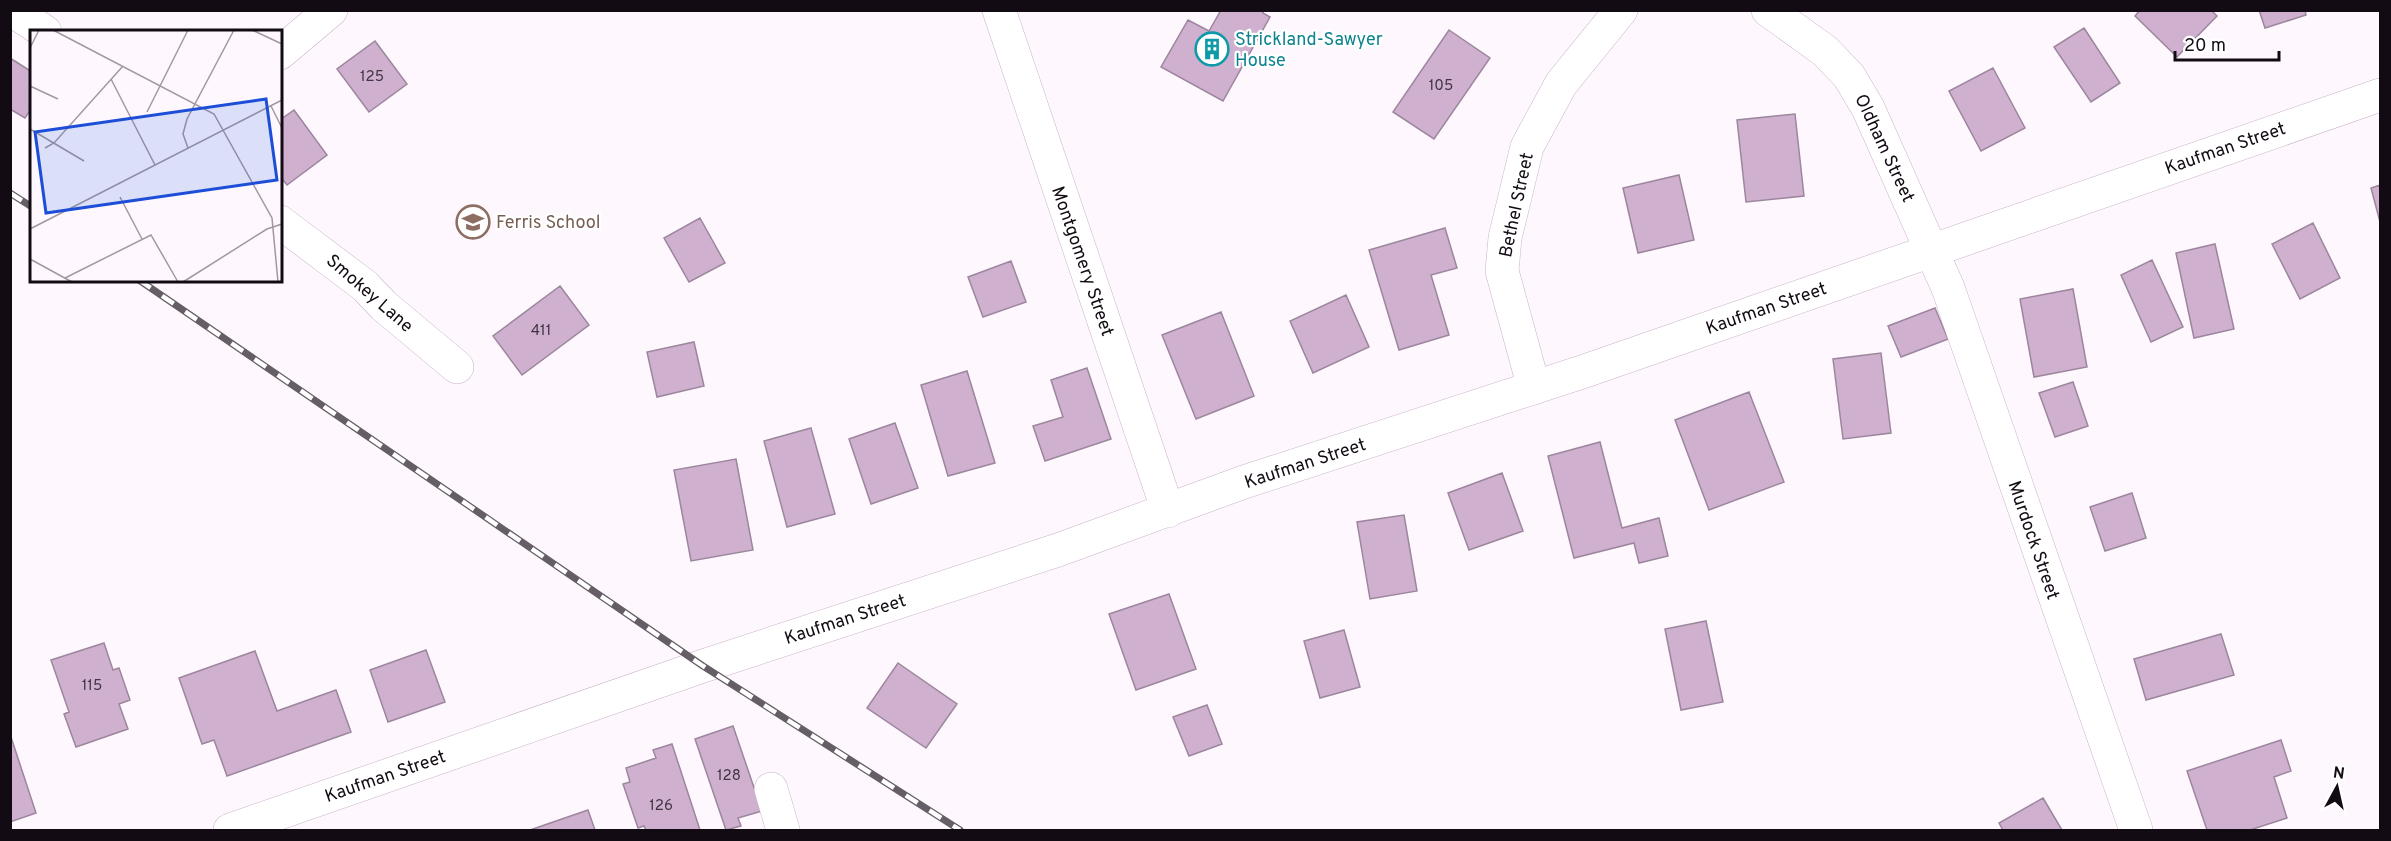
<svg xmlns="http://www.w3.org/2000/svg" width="2391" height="841" viewBox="0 0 2391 841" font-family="Overpass,sans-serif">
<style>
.building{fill:#cfb0cf;stroke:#9c869d;stroke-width:1.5}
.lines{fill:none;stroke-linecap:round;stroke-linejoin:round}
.street-casing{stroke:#cab2ca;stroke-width:34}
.street{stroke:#fff;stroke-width:33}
.rail-casing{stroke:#655e66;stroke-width:7}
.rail{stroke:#fff;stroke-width:4.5;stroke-dasharray:14;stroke-linecap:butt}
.labels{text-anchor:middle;stroke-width:4.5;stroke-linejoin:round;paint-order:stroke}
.number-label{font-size:15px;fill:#423443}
.culture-label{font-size:18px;fill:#0d838f;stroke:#fff;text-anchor:start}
.street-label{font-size:18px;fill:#130b14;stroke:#fff}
.education-label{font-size:18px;fill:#785e54;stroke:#fff;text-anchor:start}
.inset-road{fill:none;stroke:#a099a0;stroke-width:1.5}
.view{fill:#1d4ed8;fill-opacity:0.15;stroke:#1d4ed8;stroke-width:3}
.inset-edge{fill:none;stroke:#130b14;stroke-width:3}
</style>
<rect width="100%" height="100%" fill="#fef8fe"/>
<path class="building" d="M 1221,10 L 1264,10 L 1263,13 L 1270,17 L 1223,101 L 1161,67 L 1188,20 L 1209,31 Z
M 2140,10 L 2211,10 L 2217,16 L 2177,57 L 2135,16 Z
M 2259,10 L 2305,10 L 2306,15 L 2265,28 Z
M 2084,28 L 2120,83 L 2091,102 L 2054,47 Z
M 1449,30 L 1490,58 L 1434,139 L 1393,112 Z
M 375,41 L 407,84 L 369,112 L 337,69 Z
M 10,58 L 32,72 L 32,114 L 29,112 L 25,118 L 10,109 Z
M 1993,68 L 2025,128 L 1981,151 L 1949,91 Z
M 294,110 L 327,155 L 287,185 L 280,176 L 280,120 Z
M 1795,114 L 1804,196 L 1746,202 L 1737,120 Z
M 1679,175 L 1694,240 L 1638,253 L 1623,188 Z
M 2380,185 L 2380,222 L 2371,188 Z
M 700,218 L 725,263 L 689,282 L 664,238 Z
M 2313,223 L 2340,278 L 2300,299 L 2272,244 Z
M 1445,228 L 1457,268 L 1431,275 L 1449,335 L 1399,350 L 1369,250 Z
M 2215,244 L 2234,329 L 2194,338 L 2176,253 Z
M 2152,260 L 2183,327 L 2151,342 L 2121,275 Z
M 1011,261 L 1026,302 L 983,317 L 968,277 Z
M 560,286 L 589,325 L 522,375 L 493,336 Z
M 2073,289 L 2087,367 L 2034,377 L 2020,299 Z
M 1346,295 L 1369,347 L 1313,373 L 1290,321 Z
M 1935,308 L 1948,339 L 1901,357 L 1888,326 Z
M 1221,312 L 1254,396 L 1196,419 L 1162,335 Z
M 694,342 L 704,386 L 657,397 L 647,352 Z
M 1881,353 L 1891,433 L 1843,439 L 1833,359 Z
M 1087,368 L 1111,439 L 1045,461 L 1033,426 L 1063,417 L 1051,380 Z
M 967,371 L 995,463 L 948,476 L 921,385 Z
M 2073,382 L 2088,426 L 2055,437 L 2039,393 Z
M 1749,392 L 1784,482 L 1709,510 L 1675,420 Z
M 895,423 L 918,488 L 871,504 L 849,439 Z
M 811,428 L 835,514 L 787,527 L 764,441 Z
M 1600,442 L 1622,528 L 1659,518 L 1668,556 L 1639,563 L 1634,543 L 1574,558 L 1548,456 Z
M 736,459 L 753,550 L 691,561 L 674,470 Z
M 1502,473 L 1523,531 L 1469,550 L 1448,493 Z
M 2132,493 L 2146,538 L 2105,551 L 2090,507 Z
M 1404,515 L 1417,591 L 1370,599 L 1357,522 Z
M 1169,594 L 1196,669 L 1136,690 L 1109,614 Z
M 1706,621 L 1723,702 L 1681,710 L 1665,629 Z
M 1344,630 L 1360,687 L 1320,698 L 1304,641 Z
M 2221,634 L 2234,675 L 2146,700 L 2134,659 Z
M 104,643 L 113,670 L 119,668 L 130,700 L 119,704 L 128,729 L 76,747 L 64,714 L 69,712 L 51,660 Z
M 426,650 L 445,702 L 388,722 L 370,670 Z
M 255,651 L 277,711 L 336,690 L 351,732 L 227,776 L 214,740 L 202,744 L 179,678 Z
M 898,663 L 957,704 L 926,748 L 867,708 Z
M 1207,705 L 1222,744 L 1189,756 L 1173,717 Z
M 733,726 L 762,811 L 738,818 L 741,826 L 726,830 L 695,739 Z
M 10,734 L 36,813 L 10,822 Z
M 2281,740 L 2291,771 L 2274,777 L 2287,818 L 2250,830 L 2207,830 L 2187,771 Z
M 672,744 L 700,830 L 646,830 L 644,826 L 638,828 L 623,784 L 630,782 L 626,768 L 656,758 L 653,750 Z
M 2043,798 L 2062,830 L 2003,830 L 1999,823 Z
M 588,810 L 595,830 L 530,830 Z"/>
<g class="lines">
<g class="street-casing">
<path id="street" d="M 12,10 L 45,32
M 999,10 L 1168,511
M 1768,10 L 1825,51 L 1849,76 L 1868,108 L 1948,288 L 2136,830
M 280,53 L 331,10
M 280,222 L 365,286 L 384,306 L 457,367
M 1534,388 L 1502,271 L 1505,238 L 1527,147 L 1561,84 L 1621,10
M 771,789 L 783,830
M 230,830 L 703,666 L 1058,550 L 1244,482 L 1585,371 L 2380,95"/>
</g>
<use href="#street" class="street"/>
<g class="rail-casing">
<path id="rail" d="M 10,193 L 32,207
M 139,280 L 703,666 L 960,830"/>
</g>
<use href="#rail" class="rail"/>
</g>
<defs>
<g id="building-ring" transform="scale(1.725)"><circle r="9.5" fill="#fff" stroke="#0f9aa8" stroke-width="1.5"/><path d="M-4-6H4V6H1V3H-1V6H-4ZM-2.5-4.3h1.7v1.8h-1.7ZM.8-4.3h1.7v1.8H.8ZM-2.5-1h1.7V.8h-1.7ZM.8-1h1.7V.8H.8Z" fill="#0f9aa8"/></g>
<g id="school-ring" transform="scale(1.725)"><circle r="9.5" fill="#fff" stroke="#8d6e63" stroke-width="1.5"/><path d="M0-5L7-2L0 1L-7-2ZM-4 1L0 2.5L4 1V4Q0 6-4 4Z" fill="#8d6e63"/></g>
</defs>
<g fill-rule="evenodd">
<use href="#building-ring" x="1212" y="49"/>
<use href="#school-ring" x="473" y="222"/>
</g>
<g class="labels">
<g class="number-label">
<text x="372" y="81">125</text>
<text x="1441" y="90">105</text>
<text x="541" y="335">411</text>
<text x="92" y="690">115</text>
<text x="729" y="780">128</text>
<text x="661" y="810">126</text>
</g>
<g class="culture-label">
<text x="1235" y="45">Strickland-Sawyer<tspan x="1235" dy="21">House</tspan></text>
</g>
<g class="street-label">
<text transform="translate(1885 148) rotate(65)" y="6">Oldham Street</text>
<text transform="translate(2225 148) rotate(-19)" y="6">Kaufman Street</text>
<text transform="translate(1516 205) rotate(-78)" y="6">Bethel Street</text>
<text transform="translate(1083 261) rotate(71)" y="6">Montgomery Street</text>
<text transform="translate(370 293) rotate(41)" y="6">Smokey Lane</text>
<text transform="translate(1766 308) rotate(-19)" y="6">Kaufman Street</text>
<text transform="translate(1305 463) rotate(-18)" y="6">Kaufman Street</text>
<text transform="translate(2034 540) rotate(71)" y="6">Murdock Street</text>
<text transform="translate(845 619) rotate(-18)" y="6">Kaufman Street</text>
<text transform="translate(385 776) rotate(-19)" y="6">Kaufman Street</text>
</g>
<g class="education-label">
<text x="496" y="228">Ferris School</text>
</g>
</g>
<g transform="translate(30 30)">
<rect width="252" height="252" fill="#fef8fe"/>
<path class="inset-road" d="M 23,0 L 184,84 L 242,188 L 248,252M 222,0 L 252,14M 0,18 L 9,0M 81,49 L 125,135M 0,56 L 28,69M 241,76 L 252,98M 117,82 L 158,0M 0,99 L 54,131M 15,118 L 24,113 L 93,36M 158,118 L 153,104 L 157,89 L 204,0M 90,167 L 112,209M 0,199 L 252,70M 0,229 L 42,252M 35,248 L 121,205 L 148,252M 153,252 L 237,199 L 252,194"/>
<path class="view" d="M 236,69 L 247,150 L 16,183 L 5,102 Z"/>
<rect width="252" height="252" class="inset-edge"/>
</g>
<rect width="2391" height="841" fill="none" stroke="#130b14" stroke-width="24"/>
<g transform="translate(2337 787) rotate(8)" stroke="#ffffff" stroke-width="4.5" paint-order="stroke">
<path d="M0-4.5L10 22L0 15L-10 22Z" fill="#130b14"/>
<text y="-9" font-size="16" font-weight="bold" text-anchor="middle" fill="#130b14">N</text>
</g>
<path d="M2175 51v9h104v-9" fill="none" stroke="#130b14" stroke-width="3"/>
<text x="2184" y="51" font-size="18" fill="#130b14" stroke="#ffffff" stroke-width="4.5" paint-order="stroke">20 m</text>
</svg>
